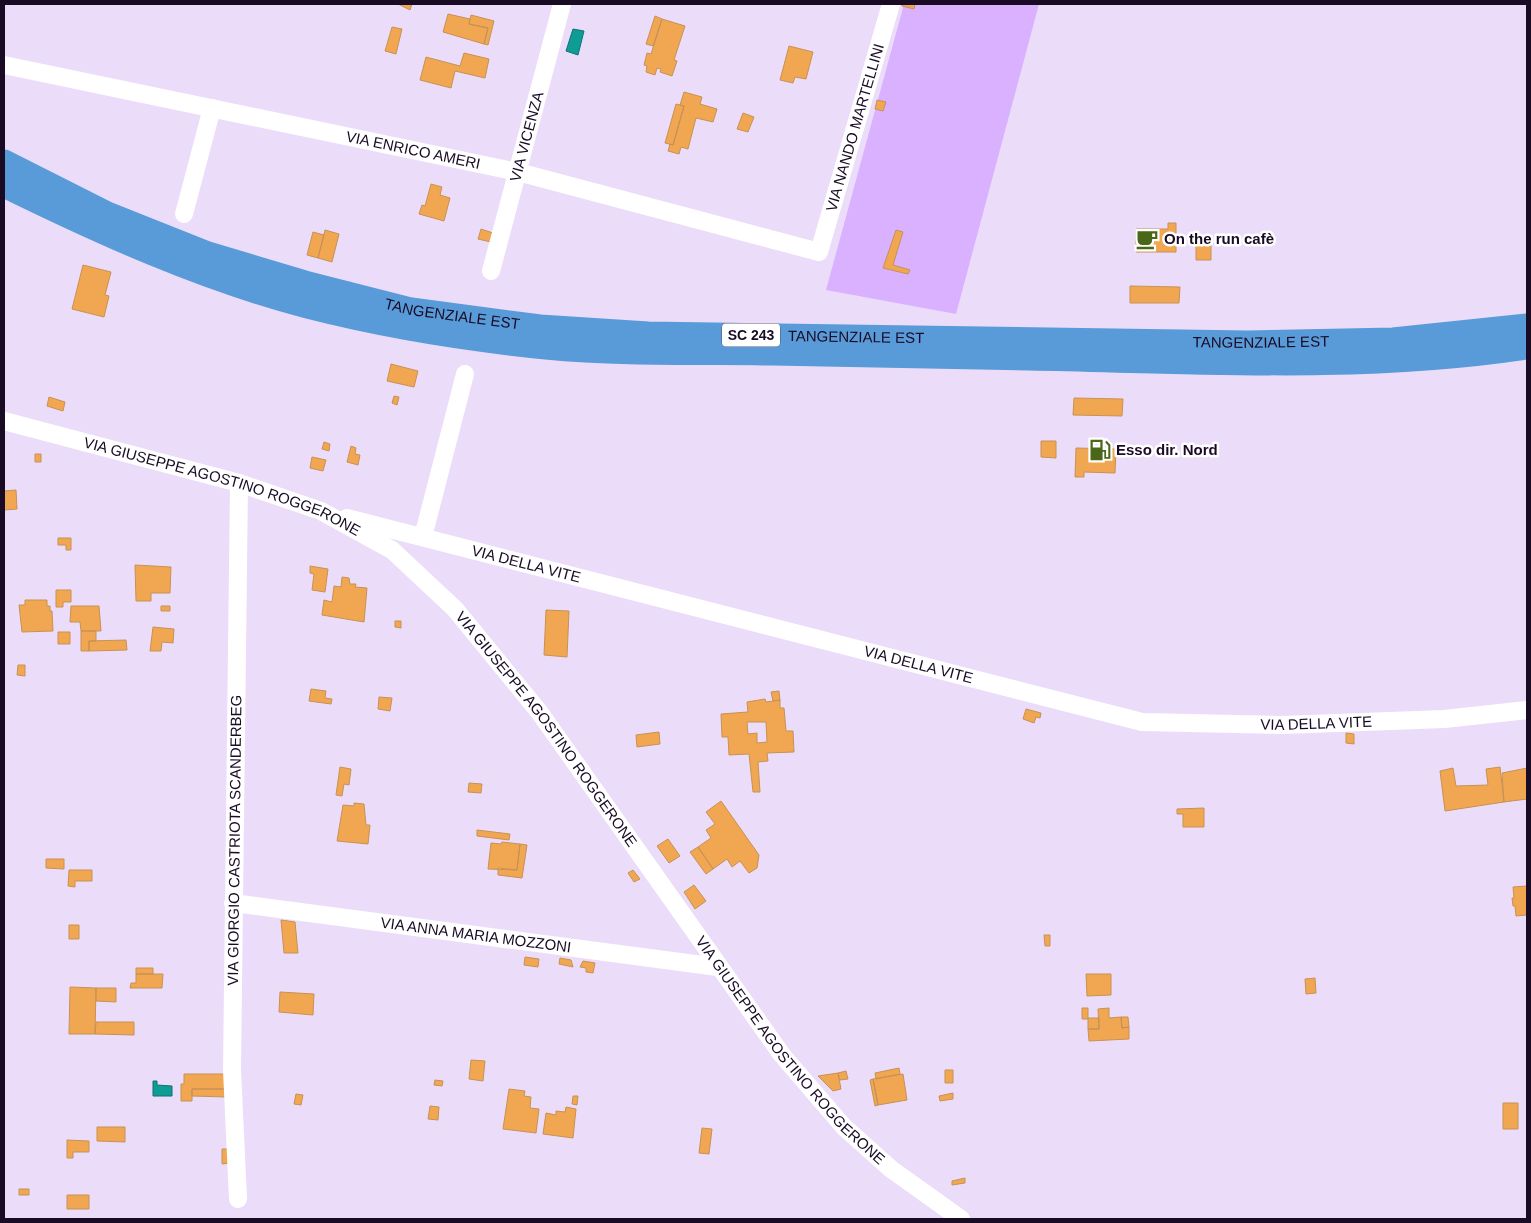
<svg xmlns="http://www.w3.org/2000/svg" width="1531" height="1223" viewBox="0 0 1531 1223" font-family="Arial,sans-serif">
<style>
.green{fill:#d9b1ff}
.water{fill:#0e9d94;stroke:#117172}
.building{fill:#f1a751;stroke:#c79155;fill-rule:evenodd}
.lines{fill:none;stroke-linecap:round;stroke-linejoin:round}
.minor{stroke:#fff;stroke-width:18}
.highway{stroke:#589bd8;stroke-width:25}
.labels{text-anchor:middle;stroke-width:5;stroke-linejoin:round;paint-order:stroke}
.shield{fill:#fff;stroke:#5e5466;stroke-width:1}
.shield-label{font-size:14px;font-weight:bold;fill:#190b24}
.street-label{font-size:15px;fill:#190b24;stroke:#fff}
.poi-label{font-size:15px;font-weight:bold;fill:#190b24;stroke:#fff;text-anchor:start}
</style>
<rect width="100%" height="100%" fill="#ebddf9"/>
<path class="green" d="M 904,4 L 1039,4 L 956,314 L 826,290 Z"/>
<path class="water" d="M 573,29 L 584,31 L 578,55 L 566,51 Z
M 153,1081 L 157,1081 L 157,1085 L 172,1086 L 172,1096 L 153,1096 Z"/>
<path class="building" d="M 398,4 L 412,4 L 410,10 Z
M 902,4 L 915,4 L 914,9 L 902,6 Z
M 448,14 L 470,19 L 469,24 L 488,28 L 484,44 L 443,32 Z
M 471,15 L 494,21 L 488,45 L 484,44 L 488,28 L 469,24 Z
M 655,16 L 662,19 L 653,46 L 646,44 Z
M 662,19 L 685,26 L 674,60 L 677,61 L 672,76 L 660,72 L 661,69 L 657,68 L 655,75 L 646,72 L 647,66 L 644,65 L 647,53 L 651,54 Z
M 392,27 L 402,29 L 396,54 L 385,51 Z
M 789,46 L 813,52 L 806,79 L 795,77 L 793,83 L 780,80 Z
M 464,53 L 489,59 L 485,78 L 455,71 L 451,88 L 420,80 L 426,57 L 460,66 Z
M 684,92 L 702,97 L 700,104 L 717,109 L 713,122 L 696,118 L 688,149 L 681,147 L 679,154 L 668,151 L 670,144 L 673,145 L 684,106 L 680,105 Z
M 877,100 L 886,102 L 883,111 L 875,109 Z
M 676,104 L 684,106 L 673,145 L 665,143 Z
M 743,113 L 754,117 L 748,132 L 737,129 Z
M 431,184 L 442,187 L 440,195 L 450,198 L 444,221 L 419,214 L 422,205 L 425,206 Z
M 1168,223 L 1176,223 L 1176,252 L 1136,252 L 1136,229 L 1168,229 Z
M 481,229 L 493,233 L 491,242 L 478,239 Z
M 325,230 L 339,234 L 332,262 L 318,258 Z
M 896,230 L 903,232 L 893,265 L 910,270 L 908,274 L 883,268 Z
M 313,232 L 324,235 L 318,258 L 307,255 Z
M 1196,243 L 1211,243 L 1211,260 L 1196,260 Z
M 83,265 L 111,272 L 105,295 L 109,296 L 104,317 L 72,309 Z
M 1130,286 L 1180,287 L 1179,303 L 1130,303 Z
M 391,364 L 418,371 L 414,387 L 387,381 Z
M 394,396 L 399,397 L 397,405 L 392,403 Z
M 49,397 L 65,402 L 63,411 L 47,406 Z
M 1074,398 L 1123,399 L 1122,416 L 1073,415 Z
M 1041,441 L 1056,441 L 1056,458 L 1041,457 Z
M 324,442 L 330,444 L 329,451 L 322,449 Z
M 351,446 L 356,448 L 355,454 L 360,455 L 358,465 L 347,462 Z
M 1076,448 L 1116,449 L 1115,473 L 1084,472 L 1084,477 L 1075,477 Z
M 35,454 L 41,454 L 41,462 L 35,462 Z
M 312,457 L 326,460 L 323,471 L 310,468 Z
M 16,490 L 17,509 L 4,510 L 4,491 Z
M 58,538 L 71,538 L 71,550 L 66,550 L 66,545 L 58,545 Z
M 135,565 L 171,567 L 170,593 L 151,593 L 151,601 L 136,601 Z
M 310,566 L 328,569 L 325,592 L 312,590 L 314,574 L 310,573 Z
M 342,577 L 349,578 L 350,584 L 356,584 L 355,587 L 367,588 L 364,622 L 322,615 L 324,600 L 332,602 L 334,586 L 341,587 Z
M 56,590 L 71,590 L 71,602 L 63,602 L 63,607 L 56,607 Z
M 25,600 L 47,600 L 47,606 L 50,606 L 50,611 L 52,611 L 53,631 L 22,632 L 19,605 L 25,605 Z
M 71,606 L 99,606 L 101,631 L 81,631 L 80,622 L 70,622 Z
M 161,606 L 170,606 L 170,611 L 161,611 Z
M 546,610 L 569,611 L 567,657 L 544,655 Z
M 395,621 L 401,621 L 401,628 L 395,627 Z
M 153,627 L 174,629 L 173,643 L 162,642 L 161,651 L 150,651 Z
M 81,631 L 96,631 L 96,641 L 89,641 L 89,651 L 81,651 Z
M 58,632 L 70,632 L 70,644 L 58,644 Z
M 126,640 L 127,650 L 89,651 L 89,641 Z
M 18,665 L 25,665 L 25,676 L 17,675 Z
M 311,689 L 326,691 L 325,698 L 332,699 L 331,704 L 309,701 Z
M 779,691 L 780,700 L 773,701 L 771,692 Z
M 379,697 L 392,698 L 390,711 L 378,709 Z
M 765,699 L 766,702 L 780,700 L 780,708 L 784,708 L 786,731 L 793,731 L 794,752 L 767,753 L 768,761 L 758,762 L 760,792 L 753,792 L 749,754 L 729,755 L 728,737 L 722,737 L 721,714 L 748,712 L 747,702 ZM 747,722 L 766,722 L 767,742 L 757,743 L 757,733 L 748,734 Z
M 1026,709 L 1041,713 L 1040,718 L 1036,717 L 1034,723 L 1023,719 Z
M 659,732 L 660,744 L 637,747 L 636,735 Z
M 1346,733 L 1354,734 L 1354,744 L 1346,743 Z
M 340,767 L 351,769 L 349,785 L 344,784 L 342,796 L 336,795 Z
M 1500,767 L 1504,802 L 1445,811 L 1440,771 L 1453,768 L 1456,786 L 1488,785 L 1486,769 Z
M 1527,768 L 1527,799 L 1504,802 L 1502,773 Z
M 469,783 L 482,784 L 481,793 L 468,792 Z
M 721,801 L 759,855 L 757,868 L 749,873 L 740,861 L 732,867 L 727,859 L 713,869 L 698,847 L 711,838 L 706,830 L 715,824 L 706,812 Z
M 354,803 L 364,804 L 366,825 L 370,825 L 368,844 L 337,841 L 343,805 L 354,806 Z
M 1204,808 L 1204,827 L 1183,827 L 1183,814 L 1177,814 L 1177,809 Z
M 477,830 L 510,834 L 509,840 L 477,836 Z
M 668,839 L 680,856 L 669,863 L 657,846 Z
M 502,842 L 520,844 L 517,870 L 488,869 L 491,843 L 501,844 Z
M 520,844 L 527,845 L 522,878 L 498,875 L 498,868 L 517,870 Z
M 698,847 L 713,869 L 706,874 L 690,852 Z
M 46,859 L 64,859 L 64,869 L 46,868 Z
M 69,870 L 92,870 L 92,881 L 75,881 L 75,887 L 68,886 Z
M 633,870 L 640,879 L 634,882 L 628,873 Z
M 694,885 L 706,901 L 695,909 L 684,892 Z
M 1527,886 L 1527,915 L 1516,916 L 1515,906 L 1513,906 L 1512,898 L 1514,898 L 1513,887 Z
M 281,920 L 295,922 L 298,953 L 284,953 Z
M 69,925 L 79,925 L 79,939 L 69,939 Z
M 1044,935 L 1050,935 L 1050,946 L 1045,946 Z
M 525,957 L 539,959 L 538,967 L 524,965 Z
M 560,958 L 571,960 L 573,967 L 559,964 Z
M 583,961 L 595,963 L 593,973 L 586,972 L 586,968 L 580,967 Z
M 136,968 L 153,968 L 153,974 L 136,974 Z
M 136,974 L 163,974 L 162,988 L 130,988 L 131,983 L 136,983 Z
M 1086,974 L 1111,974 L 1111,995 L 1087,996 Z
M 1315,978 L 1316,993 L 1306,994 L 1305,979 Z
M 70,987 L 96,988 L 95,1034 L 69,1034 Z
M 96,988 L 116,988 L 116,1002 L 96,1001 Z
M 280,992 L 314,994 L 313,1015 L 279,1012 Z
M 1082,1008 L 1088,1008 L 1088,1019 L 1082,1019 Z
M 1109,1008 L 1109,1018 L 1121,1017 L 1122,1028 L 1129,1027 L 1129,1039 L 1089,1041 L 1088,1029 L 1099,1029 L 1098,1009 Z
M 1121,1017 L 1128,1017 L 1129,1027 L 1122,1028 Z
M 1088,1018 L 1099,1018 L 1099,1029 L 1088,1029 Z
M 96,1022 L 134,1022 L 134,1035 L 95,1034 Z
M 471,1060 L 485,1061 L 483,1081 L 469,1079 Z
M 899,1068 L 900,1074 L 876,1079 L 875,1073 Z
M 945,1070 L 953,1070 L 953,1083 L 945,1083 Z
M 846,1071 L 848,1079 L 840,1080 L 838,1073 Z
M 838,1073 L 841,1089 L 833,1091 L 818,1076 Z
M 184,1074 L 225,1074 L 226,1089 L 192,1089 L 192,1101 L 181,1101 L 181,1084 L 184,1084 Z
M 903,1074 L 907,1100 L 878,1105 L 873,1079 Z
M 873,1079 L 878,1105 L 875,1106 L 870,1080 Z
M 435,1080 L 443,1081 L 442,1086 L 434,1085 Z
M 192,1089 L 226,1089 L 226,1097 L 192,1096 Z
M 509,1089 L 525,1091 L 524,1096 L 531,1097 L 530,1108 L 539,1109 L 536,1133 L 503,1129 Z
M 953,1093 L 953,1099 L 940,1101 L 939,1096 Z
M 296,1094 L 303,1095 L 301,1105 L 294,1104 Z
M 573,1096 L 578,1096 L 577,1105 L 572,1104 Z
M 1503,1103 L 1518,1103 L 1518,1129 L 1503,1129 Z
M 430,1106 L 439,1107 L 438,1120 L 428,1119 Z
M 566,1107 L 576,1109 L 573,1138 L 543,1134 L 546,1113 L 556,1115 L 556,1111 L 565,1112 Z
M 97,1127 L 125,1127 L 125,1142 L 97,1141 Z
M 702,1128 L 712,1129 L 709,1154 L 699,1153 Z
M 67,1140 L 89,1141 L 89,1152 L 73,1152 L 73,1158 L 67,1158 Z
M 222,1149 L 229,1149 L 230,1163 L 222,1164 Z
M 965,1178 L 965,1183 L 952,1185 L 952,1181 Z
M 19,1189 L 29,1189 L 29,1195 L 19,1195 Z
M 67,1195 L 89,1195 L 89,1209 L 67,1209 Z"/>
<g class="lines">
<g class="minor">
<path id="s1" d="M 4,65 L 518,172 L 819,252 L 891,4"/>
<path d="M 184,214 L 212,108"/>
<path id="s2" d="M 491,271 L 562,4"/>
<path id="s3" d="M 4,421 L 239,483 L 321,511 L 392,550 L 455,609 L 540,713 L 782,1055 L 844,1127 L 891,1169 L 961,1219"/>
<path id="s4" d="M 347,518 L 1142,722 L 1282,725 L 1444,719 L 1527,710"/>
<path d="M 423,537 L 465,374"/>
<path id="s5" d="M 233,903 L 718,967"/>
<path id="s6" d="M 238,1199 L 232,1070 L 239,483"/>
</g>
<g class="highway">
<path id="s7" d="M 4,162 L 105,213 L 208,254 L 305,283 L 411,310 L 540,327 L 648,334 L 1248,343 L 1393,340 L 1527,326"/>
<path d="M 4,185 C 102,233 201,278 307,306 C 385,326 466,339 546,347 C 620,354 697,352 772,353 C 857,355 943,356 1029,358 C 1194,361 1363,372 1527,347"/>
</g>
</g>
<defs>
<g id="cafe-bare" transform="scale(1.725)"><path d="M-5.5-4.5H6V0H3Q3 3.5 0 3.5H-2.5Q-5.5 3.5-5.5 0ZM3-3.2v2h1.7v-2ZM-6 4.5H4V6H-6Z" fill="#4a6618" stroke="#fff" stroke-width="2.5" paint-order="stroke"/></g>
<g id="fuel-bare" transform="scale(1.725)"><path d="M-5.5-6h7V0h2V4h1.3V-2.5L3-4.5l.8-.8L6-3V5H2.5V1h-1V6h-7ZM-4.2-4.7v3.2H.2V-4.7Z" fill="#4a6618" stroke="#fff" stroke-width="2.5" paint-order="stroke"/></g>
</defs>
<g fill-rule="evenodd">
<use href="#cafe-bare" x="1147" y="239"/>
<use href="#fuel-bare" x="1100" y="450"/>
</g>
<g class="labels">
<rect class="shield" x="722" y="323.5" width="58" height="23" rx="4"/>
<g class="shield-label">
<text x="751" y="340">SC 243</text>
</g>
<g class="street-label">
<text dy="5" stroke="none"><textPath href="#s1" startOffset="966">VIA NANDO MARTELLINI</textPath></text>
<text dy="5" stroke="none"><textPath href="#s2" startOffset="139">VIA VICENZA</textPath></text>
<text dy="5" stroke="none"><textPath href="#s1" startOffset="418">VIA ENRICO AMERI</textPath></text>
<text dy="5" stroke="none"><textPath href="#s7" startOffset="476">TANGENZIALE EST</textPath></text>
<text dy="5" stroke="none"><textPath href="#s7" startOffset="881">TANGENZIALE EST</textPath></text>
<text dy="5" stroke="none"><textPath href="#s7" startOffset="1286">TANGENZIALE EST</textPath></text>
<text dy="5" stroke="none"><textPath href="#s3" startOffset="228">VIA GIUSEPPE AGOSTINO ROGGERONE</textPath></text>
<text dy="5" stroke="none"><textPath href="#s4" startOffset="185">VIA DELLA VITE</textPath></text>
<text dy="5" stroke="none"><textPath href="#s4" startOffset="590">VIA DELLA VITE</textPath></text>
<text dy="5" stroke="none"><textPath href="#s4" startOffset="995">VIA DELLA VITE</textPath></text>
<text dy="5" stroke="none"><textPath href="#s3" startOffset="648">VIA GIUSEPPE AGOSTINO ROGGERONE</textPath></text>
<text dy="5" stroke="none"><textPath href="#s6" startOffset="359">VIA GIORGIO CASTRIOTA SCANDERBEG</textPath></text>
<text dy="5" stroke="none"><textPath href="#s5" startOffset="245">VIA ANNA MARIA MOZZONI</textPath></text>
<text dy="5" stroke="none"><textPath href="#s3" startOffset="1052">VIA GIUSEPPE AGOSTINO ROGGERONE</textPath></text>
</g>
<g class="poi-label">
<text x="1164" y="244">On the run cafè</text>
<text x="1116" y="455">Esso dir. Nord</text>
</g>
</g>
<rect width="1531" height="1223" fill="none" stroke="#190b24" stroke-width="10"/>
</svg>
